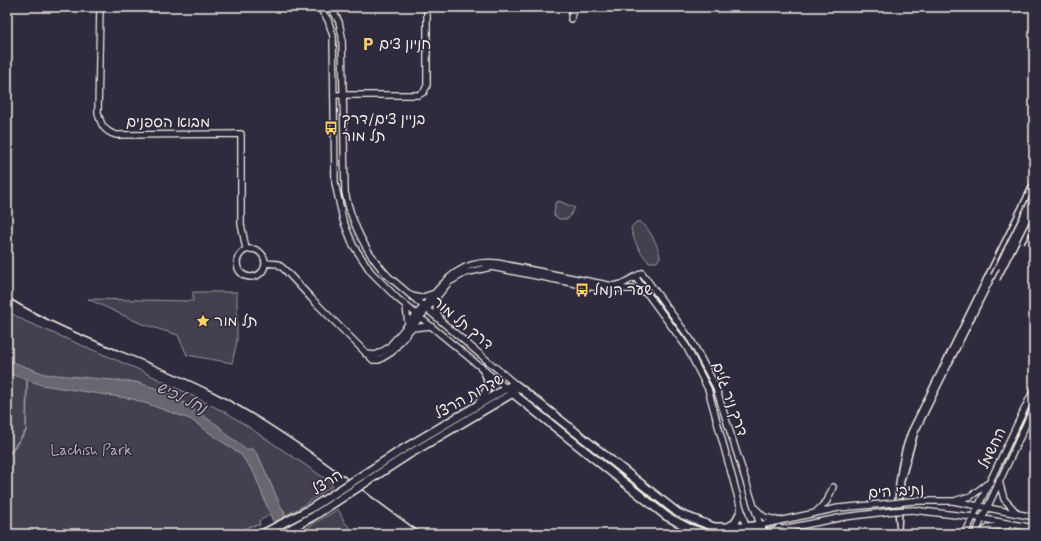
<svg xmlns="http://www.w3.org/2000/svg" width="1041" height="541" viewBox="0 0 1041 541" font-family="Mynerve,'Playpen Sans Hebrew',sans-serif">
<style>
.green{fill:#454050;stroke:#9c989c}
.water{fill:#6a6670;stroke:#a19ea0}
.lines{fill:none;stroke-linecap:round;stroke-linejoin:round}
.stream{stroke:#a19ea0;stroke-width:1.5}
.minor-casing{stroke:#f4f1e8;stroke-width:8}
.major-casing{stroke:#f4f1e8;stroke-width:10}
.highway-casing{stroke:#f4f1e8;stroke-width:11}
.minor{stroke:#2f2a3d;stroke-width:5.5}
.major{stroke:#2f2a3d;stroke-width:7}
.highway{stroke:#2f2a3d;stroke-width:8}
.rail{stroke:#f4f1e8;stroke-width:1.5}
.minor-bridge-casing{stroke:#f4f1e8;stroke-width:8;stroke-linecap:butt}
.major-bridge-casing{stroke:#f4f1e8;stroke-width:10;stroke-linecap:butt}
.minor-bridge{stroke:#2f2a3d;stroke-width:5.5}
.major-bridge{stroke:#2f2a3d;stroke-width:7}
.labels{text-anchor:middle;stroke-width:3;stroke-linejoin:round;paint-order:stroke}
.poi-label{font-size:15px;fill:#f4f1e8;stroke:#2f2a3d;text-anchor:start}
.street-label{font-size:15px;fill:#f4f1e8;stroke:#2f2a3d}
.park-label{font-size:15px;fill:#b7b3b3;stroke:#2f2a3d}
.water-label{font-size:16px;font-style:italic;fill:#b6b2b2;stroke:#2f2a3d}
</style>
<rect width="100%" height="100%" fill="#2f2a3d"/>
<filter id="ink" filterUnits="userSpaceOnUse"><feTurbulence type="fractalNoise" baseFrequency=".025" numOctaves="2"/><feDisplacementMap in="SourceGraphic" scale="8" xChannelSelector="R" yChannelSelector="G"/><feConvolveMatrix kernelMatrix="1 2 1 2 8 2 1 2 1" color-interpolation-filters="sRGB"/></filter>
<g filter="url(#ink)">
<path class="green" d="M 559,201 L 575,208 L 568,219 L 559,219 L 554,215 L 555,203 Z
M 636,222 L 641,222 C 649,228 659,246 660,257 L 657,262 L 649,262 C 640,253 633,240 631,228 Z
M 193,292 L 237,292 L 237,341 L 232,363 L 187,355 L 178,335 L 142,324 L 88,299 L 193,301 Z
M 7,311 L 25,321 L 142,371 L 229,414 L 332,483 L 332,486 L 301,507 L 286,515 L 282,508 L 259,521 L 260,525 L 250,526 L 235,534 L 7,534 Z
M 338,509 L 345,523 L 357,534 L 297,534 Z"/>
<path class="water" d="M 7,360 L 45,374 L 136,382 L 168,392 L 220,427 L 228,436 L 242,445 L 245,449 L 253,449 L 259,457 L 293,534 L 278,534 L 254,473 L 241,455 L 190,419 L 133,399 L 42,385 L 7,373 Z"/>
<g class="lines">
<path class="stream" d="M 7,457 L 26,431 L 27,379"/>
<g class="minor-casing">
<path id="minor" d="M 100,7 L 98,113 C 101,125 104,131 116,135 L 241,134 L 241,224 L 246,249
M 319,7 L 328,20 L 333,36 L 335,183 L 343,220 L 353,245 L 371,272 L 398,299 L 506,388
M 331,7 L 339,22 L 342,36 L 345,192 C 352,224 365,252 388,276 L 516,385
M 571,19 L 573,7
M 338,95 L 418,95 L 424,92 L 427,85 L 427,7
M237 263a14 14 0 1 1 28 0a14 14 0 1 1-28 0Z
M 265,263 L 278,264 L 285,270 L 312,299 L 373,360 L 379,360 L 392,352 L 449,282 L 465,273 L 491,267 L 603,289 L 636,289 L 648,294
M 635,277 L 686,346 L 708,389 L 746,527
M 412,296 L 420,298 L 432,294
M 437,298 L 436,310 L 441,320
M 406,306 L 408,324
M 412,328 L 431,326
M 366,354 L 376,355 L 388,348 C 399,335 411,321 422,308 C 444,282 459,259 497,263 L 613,286 L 622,284 L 642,273 L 691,340 L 715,385 L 760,525 L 838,508 L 894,503
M 999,481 L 1004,499 L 1016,512
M 957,500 L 971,496 L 987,484
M 912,501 L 953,501 L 1034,517
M 755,508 L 764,517 L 776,520
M 913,510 L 973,517 L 1034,528
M 816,512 L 827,501 L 833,487
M 763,533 L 844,517 L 894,511
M 965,534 L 1034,389
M 975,534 L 1034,407
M 979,534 L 990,527 L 1007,526"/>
</g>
<g class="major-casing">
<path id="major" d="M 516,385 L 678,513 L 714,527 L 746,527 L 760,525
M 506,388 L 666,516 L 689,528 L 708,534
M 480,402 C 488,390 492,381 482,368
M 403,449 L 510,386
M 408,455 L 513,393 L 514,391
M 728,527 L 735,523 L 741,511"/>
</g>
<g class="highway-casing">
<path id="highway" d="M 760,525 L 763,534
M 746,527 L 749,534
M 775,534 L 779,529"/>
</g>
<use href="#minor" class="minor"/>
<use href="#major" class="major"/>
<use href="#highway" class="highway"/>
<path class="rail" d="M 1024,244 L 1034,227
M 991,274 L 1034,188
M 1000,280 L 1034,212
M 7,297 C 74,339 152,359 221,396 C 292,434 357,487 422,534
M 897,534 C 892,498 895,465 908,431 L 1034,176
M 901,534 L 904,482 L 918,433 L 999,269"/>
<g class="minor-bridge-casing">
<path id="minor-bridge" d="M 894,503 L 912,501
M 894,511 L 913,510"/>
</g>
<g class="major-bridge-casing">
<path id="major-bridge" d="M 262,534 L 310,509 L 403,449
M 281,534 L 314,516 L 408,455"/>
</g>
<use href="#minor-bridge" class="minor-bridge"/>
<use href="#major-bridge" class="major-bridge"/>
</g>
</g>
<defs>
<g id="parking-bare" transform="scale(1.08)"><path d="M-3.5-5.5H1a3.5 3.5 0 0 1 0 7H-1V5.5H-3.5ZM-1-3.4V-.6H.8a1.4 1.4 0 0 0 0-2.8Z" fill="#ffd166" stroke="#2f2a3d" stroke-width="2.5" paint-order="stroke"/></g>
<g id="bus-bare" transform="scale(1.08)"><path d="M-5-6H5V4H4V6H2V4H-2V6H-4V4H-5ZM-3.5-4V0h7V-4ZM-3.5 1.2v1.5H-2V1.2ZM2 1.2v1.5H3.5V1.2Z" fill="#ffd166" stroke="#2f2a3d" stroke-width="2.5" paint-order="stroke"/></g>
<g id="sight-bare" transform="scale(1.08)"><path d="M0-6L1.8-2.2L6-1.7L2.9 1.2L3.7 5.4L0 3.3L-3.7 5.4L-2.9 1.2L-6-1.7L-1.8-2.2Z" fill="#ffd166" stroke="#2f2a3d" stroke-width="2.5" paint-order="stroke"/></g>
</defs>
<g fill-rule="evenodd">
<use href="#parking-bare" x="368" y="44"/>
<use href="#bus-bare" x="331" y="128"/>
<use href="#bus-bare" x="582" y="290"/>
<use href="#sight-bare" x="203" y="321"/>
</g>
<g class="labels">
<g class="poi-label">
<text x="379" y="49">חניון צים</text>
<text x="342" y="124">בניין צים/דרך<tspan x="342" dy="17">תל מור</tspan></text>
<text x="593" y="295">שער הנמל</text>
<text x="214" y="326">תל מור</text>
</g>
<g class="street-label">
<text x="168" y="127">מבוא הספנים</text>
<text transform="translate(463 323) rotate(40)" y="5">דרך תל מור</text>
<text transform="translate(469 396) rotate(-29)" y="5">שדרות הרצל</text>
<text transform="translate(730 399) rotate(70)" y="5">דרך ניר גלים</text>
<text transform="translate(992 448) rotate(-64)" y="5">החשמל</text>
<text transform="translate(327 482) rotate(-33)" y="5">הרצל</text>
<text transform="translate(896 491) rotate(-4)" y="5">נתיבי הים</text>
</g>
<g class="park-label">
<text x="91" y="455">Lachish Park</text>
</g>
<g class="water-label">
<text transform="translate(182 397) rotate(26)" y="6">נחל לכיש</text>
</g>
</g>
<rect width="1041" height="541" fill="none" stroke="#2f2a3d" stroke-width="24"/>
<rect x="12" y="12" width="1017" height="517" fill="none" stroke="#f4f1e8" stroke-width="1.5" filter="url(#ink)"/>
</svg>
